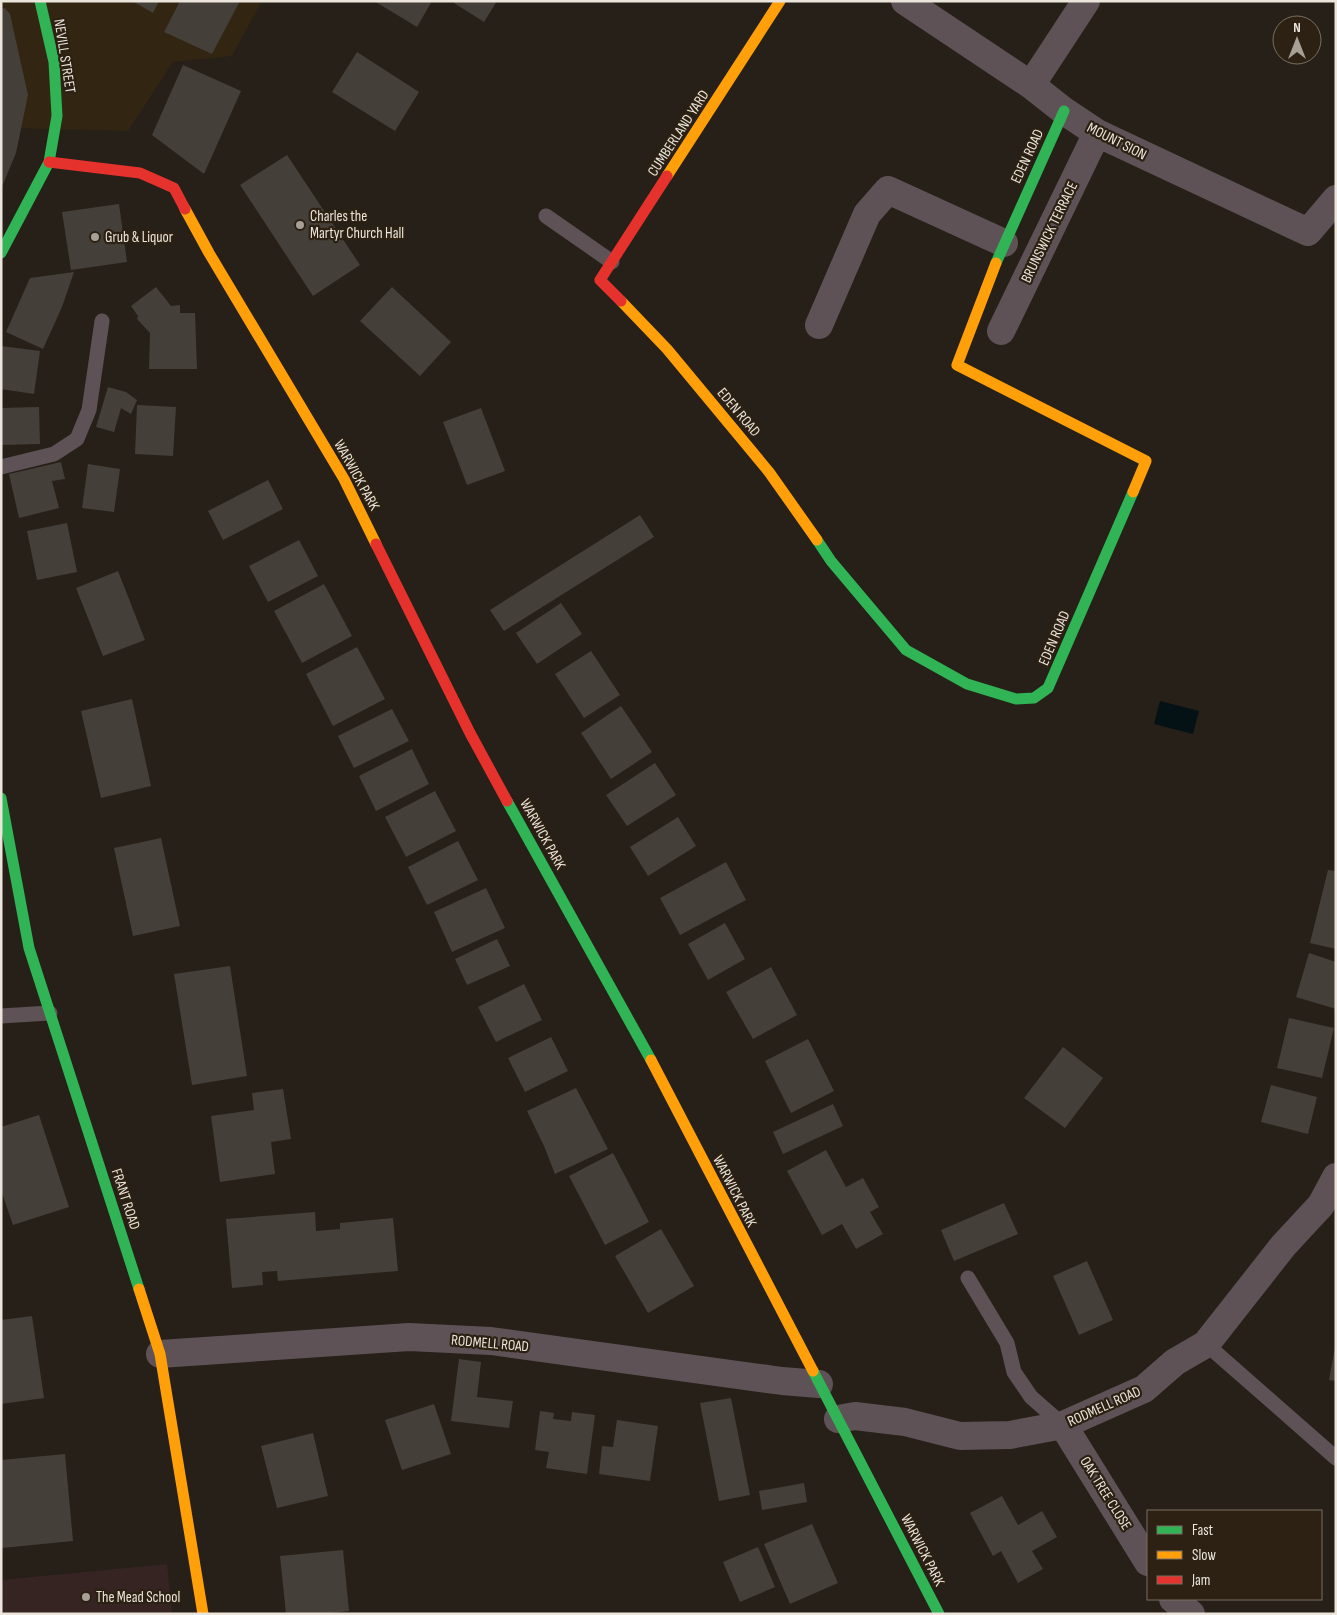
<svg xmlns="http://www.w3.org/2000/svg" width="1337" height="1615" viewBox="0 0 1337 1615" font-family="'Sofia Sans Condensed',sans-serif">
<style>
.built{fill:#322511}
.education{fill:#362422}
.water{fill:#041115}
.building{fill:#443f38}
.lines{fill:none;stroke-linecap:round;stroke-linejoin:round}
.lane{stroke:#5e5256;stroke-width:15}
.street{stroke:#5e5256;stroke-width:28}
.fast{stroke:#30b455;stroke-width:11}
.slow{stroke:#ff9f0a;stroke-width:11}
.jam{stroke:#e5322d;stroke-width:11}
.poi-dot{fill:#a7a097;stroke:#2c2112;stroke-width:2}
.labels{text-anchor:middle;stroke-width:4.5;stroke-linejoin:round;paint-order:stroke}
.street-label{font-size:15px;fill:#ece5db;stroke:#2c2112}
.poi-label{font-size:15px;fill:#ece5db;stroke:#2c2112;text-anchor:start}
</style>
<rect width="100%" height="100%" fill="#262018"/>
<path class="built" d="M 1,1 L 262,1 L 232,56 L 173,62 L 128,131 L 15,128 L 1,142 Z"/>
<path class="education" d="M 167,1564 L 172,1614 L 1,1614 L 1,1580 Z"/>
<path class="water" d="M 1160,701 L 1199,711 L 1193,734 L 1154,724 Z"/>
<path class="building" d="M 132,1 L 159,1 L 153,13 Z
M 180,1 L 240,1 L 212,54 L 164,32 Z
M 374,1 L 432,1 L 417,27 Z
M 455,1 L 497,1 L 484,22 L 454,3 Z
M 5,8 L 10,14 L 28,95 L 16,153 L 1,189 L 1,9 Z
M 357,52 L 419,92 L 395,131 L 332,92 Z
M 183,65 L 241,91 L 204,174 L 152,135 Z
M 287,155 L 360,265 L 313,296 L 240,185 Z
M 119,204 L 127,262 L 71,270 L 62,212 Z
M 74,272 L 62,307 L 43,349 L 6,332 L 30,278 Z
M 156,287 L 171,306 L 180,305 L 180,313 L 195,313 L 197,369 L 149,369 L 150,333 L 137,319 L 138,316 L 131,306 Z
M 392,287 L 451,342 L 420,376 L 360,321 Z
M 1,346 L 40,351 L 34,394 L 1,389 Z
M 108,387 L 126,392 L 137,400 L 131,414 L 121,408 L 114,432 L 96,427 Z
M 137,405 L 176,407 L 173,456 L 135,454 Z
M 39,407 L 40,444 L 1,445 L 1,408 Z
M 481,408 L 505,471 L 467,485 L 443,422 Z
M 61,462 L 65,479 L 52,481 L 59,508 L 19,518 L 9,474 Z
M 88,464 L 120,469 L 114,512 L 82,508 Z
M 268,480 L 283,509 L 223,540 L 208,511 Z
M 640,515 L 654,537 L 504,631 L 490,610 Z
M 67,523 L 77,572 L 37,580 L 27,531 Z
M 299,540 L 318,576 L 268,602 L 249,566 Z
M 118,571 L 145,640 L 103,656 L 76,588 Z
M 324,584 L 352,636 L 302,663 L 274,611 Z
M 561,603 L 582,634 L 537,664 L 516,633 Z
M 357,647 L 385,699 L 333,726 L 306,674 Z
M 591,651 L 620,695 L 584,718 L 555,674 Z
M 132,699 L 151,786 L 101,798 L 81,711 Z
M 621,706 L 652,752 L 611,779 L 581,733 Z
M 392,709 L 409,741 L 354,768 L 338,736 Z
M 412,749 L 429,784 L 376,811 L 359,776 Z
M 655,763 L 676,795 L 627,826 L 606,795 Z
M 435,791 L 456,831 L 406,857 L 385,817 Z
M 678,817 L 696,846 L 648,876 L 630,847 Z
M 161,838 L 180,926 L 133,936 L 114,848 Z
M 458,841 L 478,880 L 427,905 L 408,867 Z
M 726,862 L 746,900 L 680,935 L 660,898 Z
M 1328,870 L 1336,871 L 1336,949 L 1310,943 Z
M 486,888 L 505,928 L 452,952 L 434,912 Z
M 725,923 L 745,959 L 708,980 L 688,944 Z
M 497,939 L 510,966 L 467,985 L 455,959 Z
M 1309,953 L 1336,962 L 1336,1009 L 1296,997 Z
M 230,966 L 247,1076 L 192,1085 L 174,974 Z
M 771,967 L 797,1015 L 753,1039 L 726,992 Z
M 524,984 L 542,1020 L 496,1042 L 478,1007 Z
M 1289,1018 L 1334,1028 L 1322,1078 L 1277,1068 Z
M 551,1037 L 568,1071 L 525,1092 L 508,1058 Z
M 808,1039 L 834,1091 L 791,1113 L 765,1061 Z
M 1063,1047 L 1103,1078 L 1065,1128 L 1024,1098 Z
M 1271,1085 L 1317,1097 L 1308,1134 L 1261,1122 Z
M 576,1088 L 608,1149 L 555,1174 L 544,1146 L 527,1111 Z
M 283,1089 L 291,1139 L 271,1142 L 275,1174 L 220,1182 L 211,1116 L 254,1110 L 252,1093 Z
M 833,1104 L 843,1126 L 783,1154 L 773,1132 Z
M 39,1115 L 69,1207 L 13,1225 L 1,1190 L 1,1127 Z
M 826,1150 L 846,1187 L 863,1178 L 879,1207 L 870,1212 L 883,1234 L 856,1249 L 842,1224 L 822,1235 L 787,1171 Z
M 613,1153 L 649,1222 L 605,1245 L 569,1176 Z
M 1004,1203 L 1018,1234 L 954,1261 L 941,1230 Z
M 315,1212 L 316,1231 L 340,1229 L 340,1223 L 393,1218 L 398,1271 L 278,1281 L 277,1271 L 262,1272 L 263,1285 L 232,1288 L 226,1219 Z
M 661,1229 L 694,1286 L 648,1313 L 615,1256 Z
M 1087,1261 L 1113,1320 L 1079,1335 L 1053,1276 Z
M 32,1316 L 44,1398 L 1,1404 L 1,1320 Z
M 1335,1347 L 1336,1347 L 1336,1381 L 1329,1380 Z
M 459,1359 L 481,1362 L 477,1397 L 513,1401 L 509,1428 L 451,1421 Z
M 731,1398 L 750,1495 L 719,1501 L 700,1403 Z
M 434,1404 L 451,1454 L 402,1470 L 385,1420 Z
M 540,1411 L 554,1413 L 553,1419 L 571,1421 L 572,1412 L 595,1415 L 587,1474 L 546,1468 L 549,1452 L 535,1450 Z
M 617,1420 L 658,1426 L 650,1481 L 599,1474 L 602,1446 L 613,1447 Z
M 313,1433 L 328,1496 L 277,1508 L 261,1446 Z
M 65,1454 L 73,1541 L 2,1548 L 1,1460 Z
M 804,1483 L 807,1502 L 762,1510 L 759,1491 Z
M 1002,1496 L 1018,1525 L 1042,1511 L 1057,1537 L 1032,1551 L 1043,1569 L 1018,1583 L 1001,1551 L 993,1556 L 970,1513 Z
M 812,1524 L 838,1583 L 790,1604 L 764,1544 Z
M 758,1547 L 775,1587 L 740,1602 L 723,1562 Z
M 343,1550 L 349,1611 L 323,1614 L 286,1614 L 280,1556 Z"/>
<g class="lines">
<path class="lane" d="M 546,216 L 612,262
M 1,467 L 54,454 L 77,439 L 89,410 L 102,321
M 1,1016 L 50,1013
M 968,1278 L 1007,1343 L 1014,1372 L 1031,1397 L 1063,1425
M 1206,1344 L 1336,1458"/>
<path class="street" d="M 905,1 L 1031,85 L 1064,111 L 1097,133 L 1308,232 L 1336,199
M 1031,85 L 1086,1
M 819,325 L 867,214 L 888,190 L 1004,243
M 1001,331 L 1097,133
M 160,1354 L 409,1337 L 491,1341 L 782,1381 L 819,1384
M 838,1419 L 855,1416 L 905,1422 L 960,1436 L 1010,1435 L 1063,1425 L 1144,1389 L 1175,1362 L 1206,1344 L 1283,1246 L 1321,1205 L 1336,1177
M 1063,1425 L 1148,1562
M 1173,1599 L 1191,1614"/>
<path class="fast" d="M 1,253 L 49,162 L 57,116 L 54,62 L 40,1
M 996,263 L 1064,111
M 817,540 L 831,561 L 906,650 L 967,684 L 1016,699 L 1034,698 L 1048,688 L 1133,492
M 1,798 L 29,948 L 139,1289
M 507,801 L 651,1060
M 813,1371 L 939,1614"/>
<path class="slow" d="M 667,176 L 780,1
M 185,209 L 209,253 L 344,479 L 376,544
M 996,263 L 957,365 L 1146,461 L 1133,492
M 621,301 L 667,349 L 769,472 L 817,540
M 651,1060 L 813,1371
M 139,1289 L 160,1354 L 203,1614"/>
<path class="jam" d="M 49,162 L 140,173 L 174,188 L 185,209
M 621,301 L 600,280 L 667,176
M 376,544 L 470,733 L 507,801"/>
</g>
<g class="poi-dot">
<circle cx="300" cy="225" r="5"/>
<circle cx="95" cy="237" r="5"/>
<circle cx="86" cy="1597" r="5"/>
</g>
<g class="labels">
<g class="street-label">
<text transform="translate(65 56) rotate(81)" y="5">NEVILL STREET</text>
<text transform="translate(678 133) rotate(-57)" y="5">CUMBERLAND YARD</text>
<text transform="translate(1117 141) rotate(27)" y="5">MOUNT SION</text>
<text transform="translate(1027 156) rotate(-65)" y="5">EDEN ROAD</text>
<text transform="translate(1049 232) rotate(-64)" y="5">BRUNSWICK TERRACE</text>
<text transform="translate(739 412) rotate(50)" y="5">EDEN ROAD</text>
<text transform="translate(357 475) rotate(61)" y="5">WARWICK PARK</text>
<text transform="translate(1054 638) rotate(-67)" y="5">EDEN ROAD</text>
<text transform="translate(543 834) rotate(61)" y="5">WARWICK PARK</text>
<text transform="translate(735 1191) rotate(63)" y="5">WARWICK PARK</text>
<text transform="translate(126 1199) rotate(72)" y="5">FRANT ROAD</text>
<text transform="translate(490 1343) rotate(5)" y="5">RODMELL ROAD</text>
<text transform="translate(1104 1406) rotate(-24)" y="5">RODMELL ROAD</text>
<text transform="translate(1106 1493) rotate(58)" y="5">OAK TREE CLOSE</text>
<text transform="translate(923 1550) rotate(63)" y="5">WARWICK PARK</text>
</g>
<g class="poi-label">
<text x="310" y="221">Charles the<tspan x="310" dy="17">Martyr Church Hall</tspan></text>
<text x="105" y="242">Grub &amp; Liquor</text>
<text x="96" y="1602">The Mead School</text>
</g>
</g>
<rect width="1337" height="1615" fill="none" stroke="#ece5db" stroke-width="5"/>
<rect x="1147" y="1510" width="175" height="90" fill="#2c2112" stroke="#796f62"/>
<rect x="1157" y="1526" width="25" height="8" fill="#30b455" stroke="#796f62"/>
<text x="1192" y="1535" font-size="15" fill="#ece5db">Fast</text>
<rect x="1157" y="1551" width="25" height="8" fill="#ff9f0a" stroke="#796f62"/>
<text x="1192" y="1560" font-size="15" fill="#ece5db">Slow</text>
<rect x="1157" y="1576" width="25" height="8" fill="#e5322d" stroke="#796f62"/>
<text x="1192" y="1585" font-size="15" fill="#ece5db">Jam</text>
<g transform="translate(1297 40)"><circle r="24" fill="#2c2112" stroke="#796f62"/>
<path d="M0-4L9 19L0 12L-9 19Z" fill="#a7a097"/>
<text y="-8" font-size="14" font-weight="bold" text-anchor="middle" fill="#ece5db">N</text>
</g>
</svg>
